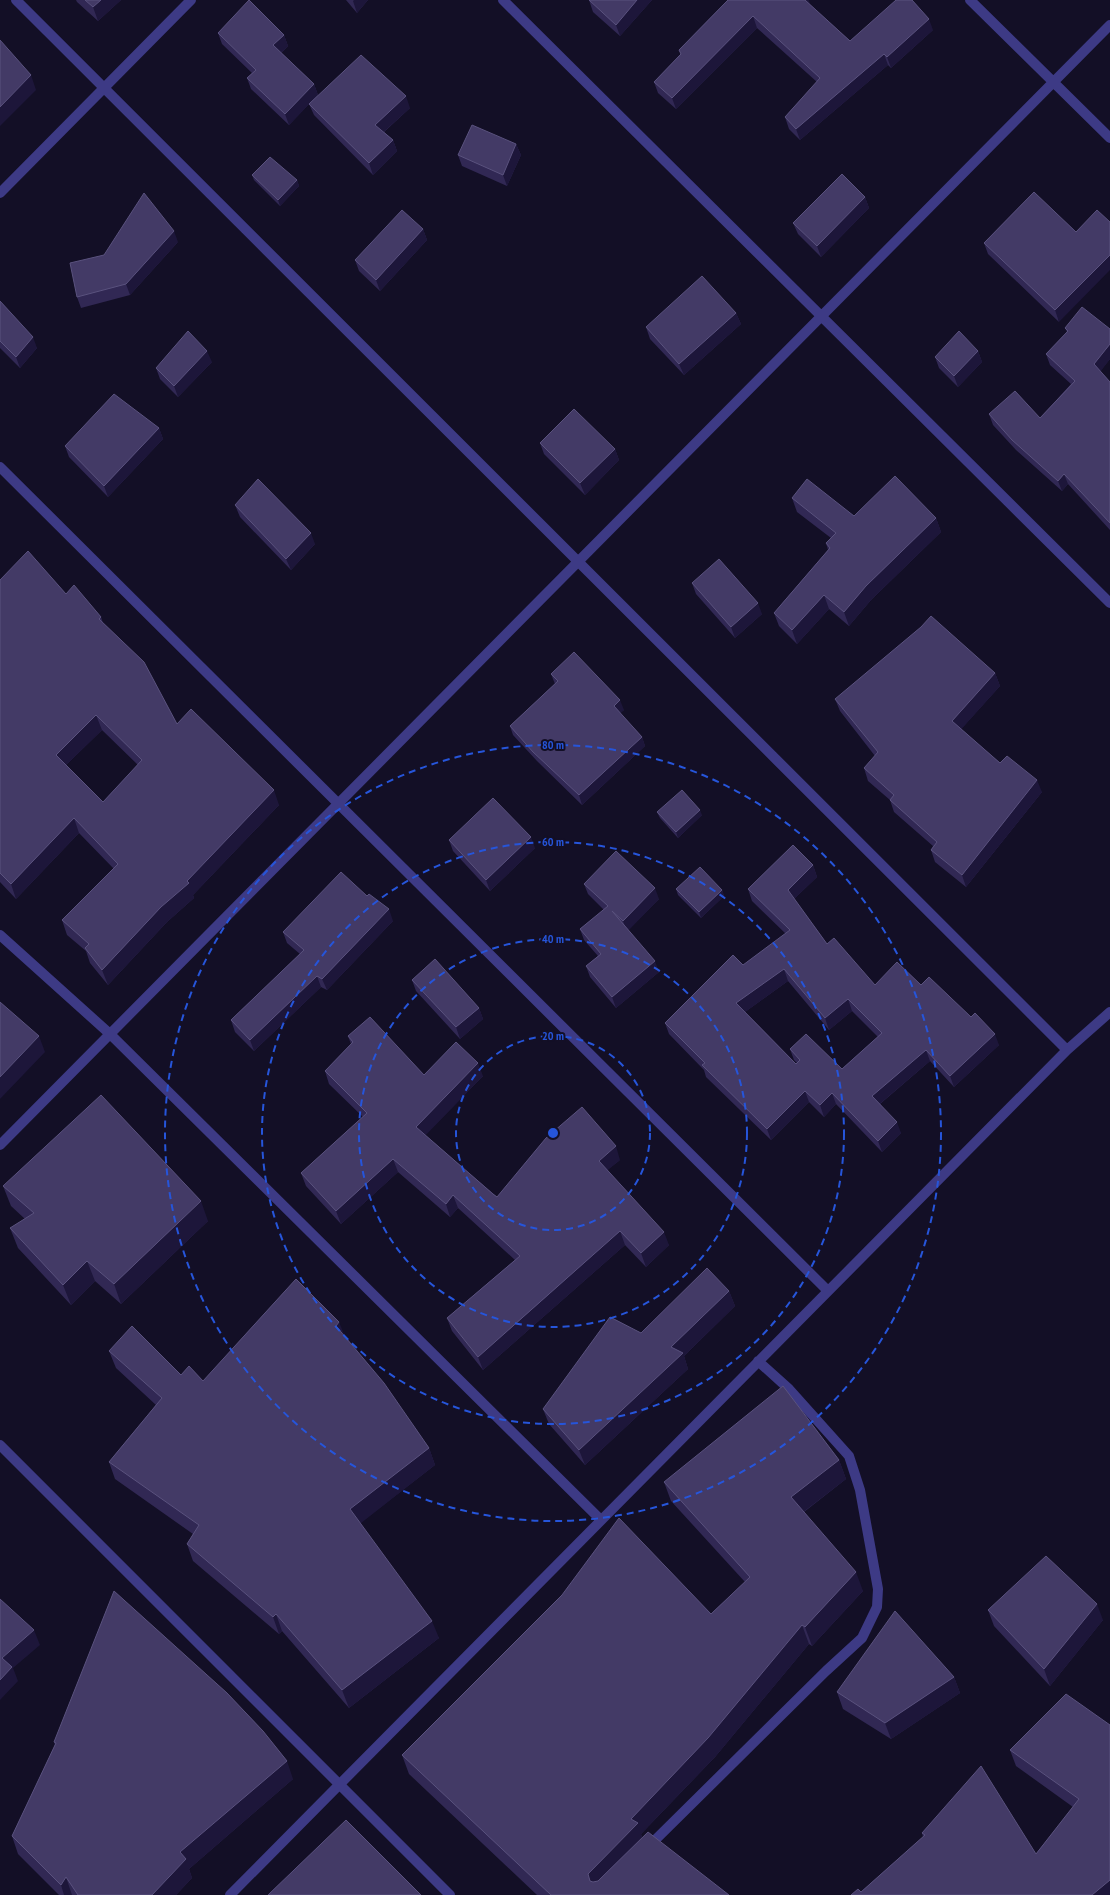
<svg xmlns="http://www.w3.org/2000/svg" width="1110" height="1895" viewBox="0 0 1110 1895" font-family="'PT Sans Narrow',sans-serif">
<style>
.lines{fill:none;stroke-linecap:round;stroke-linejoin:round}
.minor{stroke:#3d3a85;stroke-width:10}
.wall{fill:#312854;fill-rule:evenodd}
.shaded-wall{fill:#1d163a}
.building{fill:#433a66;stroke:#5a527e;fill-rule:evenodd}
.ring{fill:none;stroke:#2655da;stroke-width:2;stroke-dasharray:7 5}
.centre{fill:#2655da;stroke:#130f26;stroke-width:2}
.ring-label{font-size:12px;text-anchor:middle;font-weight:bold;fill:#2655da;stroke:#130f26;stroke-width:4;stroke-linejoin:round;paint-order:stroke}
</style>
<rect width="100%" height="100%" fill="#130f26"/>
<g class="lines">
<path class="minor" d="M 16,0 L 1067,1050
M 503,0 L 1110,603
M 970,0 L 1110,138
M 0,193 L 191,0
M 0,467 L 828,1291
M 0,935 L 110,1034 L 601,1520
M 0,1145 L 1110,25
M 0,1445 L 450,1895
M 647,1848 L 826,1671 L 862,1638 L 877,1607 L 878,1589 L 860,1490 L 849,1456 L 789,1389 L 758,1361
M 230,1895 L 1067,1050 L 1110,1012"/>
</g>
<path class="wall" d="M 76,0 L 121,0 L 98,21 L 77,2 Z
M 346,0 L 368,0 L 357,13 Z
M 589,0 L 652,0 L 620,36 L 593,12 Z
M 728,0 L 810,4 L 810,5 L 850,41 L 933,30 L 891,68 L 888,65 L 800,140 L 789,129 L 785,117 L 817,82 L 757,28 L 676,109 L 658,93 L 654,82 L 681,54 L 679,50 Z
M 218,33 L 284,35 L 288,46 L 281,53 L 314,84 L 318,95 L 311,103 L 410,108 L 384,132 L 393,140 L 397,151 L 373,175 L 314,115 L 309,104 L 289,125 L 251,89 L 247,78 L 252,73 L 222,44 Z
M 516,144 L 521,155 L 507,186 L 462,166 L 458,155 Z
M 252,175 L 297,180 L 299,186 L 280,206 L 254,180 Z
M 1034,192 L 1059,322 L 988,254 L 984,243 Z
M 865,197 L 869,208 L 821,257 L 798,234 L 793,223 Z
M 423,229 L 427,240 L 380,291 L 359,271 L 355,260 Z
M 178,242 L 130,295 L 81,308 L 77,297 Z
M 0,302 L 37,348 L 20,368 L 0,348 Z
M 736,313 L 741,324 L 684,375 L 650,339 L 646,327 Z
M 1065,328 L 1110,329 L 1110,359 L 1100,371 L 1110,382 L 1110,530 L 1068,484 L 1062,491 L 1016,450 L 993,425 L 989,414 L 1040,418 L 1071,384 L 1050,365 L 1046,354 L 1067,332 Z
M 978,351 L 982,362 L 958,387 L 939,368 L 935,357 Z
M 212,362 L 178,397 L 160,379 L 156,368 Z
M 159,428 L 163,439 L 108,497 L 69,457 L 65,446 Z
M 540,443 L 615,449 L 619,460 L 585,495 L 544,454 Z
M 792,498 L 854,516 L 936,518 L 941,532 L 871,600 L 849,626 L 829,609 L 797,644 L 779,626 L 774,613 L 828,550 L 826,543 L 831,538 L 797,512 Z
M 235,505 L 315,544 L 291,570 L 240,517 Z
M 0,580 L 66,594 L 101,617 L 103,623 L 177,724 L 279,805 L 193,895 L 194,898 L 167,922 L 108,985 L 90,963 L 86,951 L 67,935 L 62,920 L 114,869 L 79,833 L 16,899 L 0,882 ZM 102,730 L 138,765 L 103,802 L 66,765 Z
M 692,583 L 762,614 L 735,638 L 696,594 Z
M 995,673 L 1000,686 L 961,729 L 1000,763 L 1042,792 L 966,887 L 935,862 L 931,850 L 933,846 L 894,812 L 890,800 L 868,781 L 864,768 L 875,756 L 840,711 L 835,699 Z
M 551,674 L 624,710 L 620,713 L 642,737 L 645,746 L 582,805 L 537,761 L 513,735 L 510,726 L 555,684 Z
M 657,812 L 702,815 L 678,838 L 660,818 Z
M 449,840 L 535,848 L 490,891 L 453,851 Z
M 813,865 L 817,877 L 794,899 L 827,944 L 875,985 L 921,985 L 999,1045 L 954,1087 L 930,1061 L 880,1104 L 901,1133 L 882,1152 L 836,1104 L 824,1117 L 809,1102 L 771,1140 L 706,1077 L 704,1070 L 669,1034 L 665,1023 L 786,934 L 752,901 L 748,889 ZM 788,981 L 829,1030 L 852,1011 L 878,1037 L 842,1069 L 790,1049 L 794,1060 L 797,1063 L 796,1064 L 745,1012 Z
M 584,884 L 659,899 L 628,930 L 659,972 L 616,1008 L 590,977 L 586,966 L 598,956 L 584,940 L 580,929 L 604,910 L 588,894 Z
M 676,889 L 722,890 L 724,896 L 701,918 L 678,895 Z
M 393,921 L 327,990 L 321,987 L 254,1051 L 235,1032 L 231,1020 L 300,954 L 287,943 L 283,932 Z
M 412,980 L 479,1008 L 483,1019 L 460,1039 L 416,991 Z
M 348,1036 L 424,1075 L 483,1076 L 425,1135 L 497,1197 L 620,1160 L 607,1170 L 669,1245 L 646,1267 L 625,1245 L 483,1370 L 452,1331 L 447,1318 L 515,1260 L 458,1208 L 450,1217 L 398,1172 L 341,1224 L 306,1186 L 301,1173 L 363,1117 L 329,1084 L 325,1071 L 351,1044 Z
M 3,1186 L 208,1221 L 121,1304 L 95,1281 L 71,1305 L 18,1248 L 10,1228 L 25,1219 L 11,1206 Z
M 729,1291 L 735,1306 L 684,1356 L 688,1369 L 585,1465 L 549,1424 L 543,1409 L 641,1333 Z
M 344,1335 L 429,1448 L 435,1465 L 360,1523 L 439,1638 L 349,1708 L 282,1631 L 279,1634 L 193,1561 L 187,1544 L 193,1534 L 115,1479 L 109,1462 L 156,1405 L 116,1368 L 109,1351 L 181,1375 L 203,1381 Z
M 839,1460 L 846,1479 L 804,1512 L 863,1591 L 812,1646 L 809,1644 L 715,1757 L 641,1834 L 642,1837 L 729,1895 L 537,1895 L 409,1774 L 402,1755 L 711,1614 L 745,1582 L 671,1501 L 664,1482 Z
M 988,1610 L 1103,1620 L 1050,1686 L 994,1626 Z
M 954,1677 L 960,1693 L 891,1739 L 843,1709 L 837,1692 Z
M 1110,1725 L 1110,1895 L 861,1892 L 923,1837 L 922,1833 L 1036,1854 L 1073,1807 L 1016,1766 L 1010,1750 Z
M 54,1742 L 293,1779 L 189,1869 L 192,1878 L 176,1895 L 59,1895 L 18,1854 L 12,1836 L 55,1745 Z"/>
<path class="shaded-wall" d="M 101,0 L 121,0 L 98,21 L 93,7 Z
M 354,0 L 368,0 L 357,13 L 353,1 Z
M 637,0 L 652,0 L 620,36 L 616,25 Z
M 803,0 L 809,0 L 810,4 L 806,8 Z
M 753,16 L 757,28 L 676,109 L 672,98 Z
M 929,19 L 933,30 L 891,68 L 887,57 Z
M 284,35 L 288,46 L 277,56 L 273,45 Z
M 884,54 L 888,65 L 800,140 L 796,129 Z
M 31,75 L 36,90 L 0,126 L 0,107 Z
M 314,84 L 318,95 L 289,125 L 285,114 Z
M 406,96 L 410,108 L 379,136 L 375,125 Z
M 393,140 L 397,151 L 373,175 L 369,163 Z
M 516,144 L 521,155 L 507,186 L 503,175 Z
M 297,180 L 299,186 L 280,206 L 278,200 Z
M 865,197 L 869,208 L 821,257 L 817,246 Z
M 423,229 L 427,240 L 380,291 L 376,280 Z
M 174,231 L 178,242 L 130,295 L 126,284 Z
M 1110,255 L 1110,270 L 1059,322 L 1055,310 Z
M 736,313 L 741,324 L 684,375 L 679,364 Z
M 33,337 L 37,348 L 20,368 L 16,357 Z
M 1110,344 L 1110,359 L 1098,375 L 1094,364 Z
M 207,351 L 212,362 L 178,397 L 174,386 Z
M 978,351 L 982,362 L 958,387 L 954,376 Z
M 159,428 L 163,439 L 108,497 L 104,486 Z
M 615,449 L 619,460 L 585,495 L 580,483 Z
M 1064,474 L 1068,484 L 1062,491 L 1058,481 Z
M 936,518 L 941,532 L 871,600 L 849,626 L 844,612 L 866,586 Z
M 311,533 L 315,544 L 291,570 L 286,559 Z
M 824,595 L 829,609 L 797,644 L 792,630 Z
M 758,603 L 762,614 L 735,638 L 731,627 Z
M 995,673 L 1000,686 L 957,734 L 952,721 Z
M 620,700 L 624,710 L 617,716 L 614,706 Z
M 96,715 L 102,730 L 61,770 L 56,755 Z
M 642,737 L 645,746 L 582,805 L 579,795 Z
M 1037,780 L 1042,792 L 966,887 L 962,875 Z
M 274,790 L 279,805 L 193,895 L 194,898 L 167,922 L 108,985 L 102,970 L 161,907 Z
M 700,810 L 702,815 L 678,838 L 676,832 Z
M 74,818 L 79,833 L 16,899 L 11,884 Z
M 531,837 L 535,848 L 490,891 L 486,880 Z
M 813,865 L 817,877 L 792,901 L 788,890 Z
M 655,888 L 659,899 L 627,932 L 623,921 Z
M 722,890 L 724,896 L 701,918 L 699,912 Z
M 389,909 L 393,921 L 327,990 L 322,979 Z
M 655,961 L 659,972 L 616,1008 L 612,997 Z
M 784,969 L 788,981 L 741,1015 L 736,1003 Z
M 317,976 L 321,987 L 254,1051 L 250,1040 Z
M 848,999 L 852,1011 L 829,1030 L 825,1018 Z
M 479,1008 L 483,1019 L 460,1039 L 456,1027 Z
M 995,1034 L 999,1045 L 954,1087 L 950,1076 Z
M 39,1036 L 45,1052 L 0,1099 L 0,1077 Z
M 926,1050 L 930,1061 L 876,1107 L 872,1096 Z
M 478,1063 L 483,1076 L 421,1140 L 416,1127 Z
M 805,1091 L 809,1102 L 771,1140 L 767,1129 Z
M 832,1093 L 836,1104 L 824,1117 L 820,1105 Z
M 897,1122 L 901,1133 L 882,1152 L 878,1141 Z
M 616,1146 L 620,1160 L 603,1174 L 599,1161 Z
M 393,1159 L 398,1172 L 341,1224 L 336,1211 Z
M 453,1195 L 458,1208 L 450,1217 L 446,1204 Z
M 201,1201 L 208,1221 L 121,1304 L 114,1284 Z
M 620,1231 L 625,1245 L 483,1370 L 478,1357 Z
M 664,1232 L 669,1245 L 646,1267 L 641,1253 Z
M 87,1261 L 95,1281 L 71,1305 L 63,1285 Z
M 729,1291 L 735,1306 L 684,1356 L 688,1369 L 585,1465 L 579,1450 L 671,1347 Z
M 339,1322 L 346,1339 L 336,1326 Z
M 429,1448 L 435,1465 L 356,1527 L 350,1509 Z
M 839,1460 L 846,1479 L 798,1516 L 791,1497 Z
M 856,1572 L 863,1591 L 812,1646 L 805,1627 Z
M 1097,1604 L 1103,1620 L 1050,1686 L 1044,1669 Z
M 276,1614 L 282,1631 L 279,1634 L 273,1617 Z
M 432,1621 L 439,1638 L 349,1708 L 342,1690 Z
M 802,1625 L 809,1644 L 715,1757 L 641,1834 L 644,1843 L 595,1893 L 590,1881 L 588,1874 L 631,1819 Z
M 34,1630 L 40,1645 L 13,1668 L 18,1681 L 0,1700 L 0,1680 L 2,1658 Z
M 954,1677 L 960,1693 L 891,1739 L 885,1723 Z
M 287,1761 L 293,1779 L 189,1869 L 192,1878 L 176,1895 L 152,1895 L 180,1852 Z
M 66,1877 L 72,1895 L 64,1895 L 61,1885 Z
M 1110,1880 L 1110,1895 L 1092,1895 Z"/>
<path class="building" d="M 85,0 L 101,0 L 93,7 Z
M 249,0 L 284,35 L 273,45 L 314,84 L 285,114 L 247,78 L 256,70 L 218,33 Z
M 589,0 L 637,0 L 616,25 Z
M 728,0 L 805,0 L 850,41 L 896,0 L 912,0 L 929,19 L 887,57 L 884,54 L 796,129 L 785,117 L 820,78 L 753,16 L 672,98 L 654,82 L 681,54 L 679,50 Z
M 0,40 L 31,75 L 0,107 Z
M 361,55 L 406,96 L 375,125 L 393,140 L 369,163 L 309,104 Z
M 472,125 L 516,144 L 503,175 L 458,155 Z
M 270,157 L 297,180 L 278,200 L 252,175 Z
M 842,174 L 865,197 L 817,246 L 793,223 Z
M 1034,192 L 1076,232 L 1097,210 L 1110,222 L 1110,255 L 1055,310 L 984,243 Z
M 144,193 L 174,231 L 126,284 L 77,297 L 70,263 L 104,255 Z
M 402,210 L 423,229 L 376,280 L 355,260 Z
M 702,276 L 736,313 L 679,364 L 646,327 Z
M 0,301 L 33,337 L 16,357 L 0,341 Z
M 1082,307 L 1110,329 L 1110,344 L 1094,364 L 1110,382 L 1110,523 L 1064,474 L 1058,481 L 1012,440 L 989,414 L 1015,391 L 1040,418 L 1075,381 L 1046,354 L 1068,331 L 1065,328 Z
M 188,331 L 207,351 L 174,386 L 156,368 Z
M 959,331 L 978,351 L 954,376 L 935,357 Z
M 114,394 L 159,428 L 104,486 L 65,446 Z
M 574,409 L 615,449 L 580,483 L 540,443 Z
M 895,476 L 936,518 L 866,586 L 844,612 L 824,595 L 792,630 L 774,613 L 830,548 L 826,543 L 836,533 L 792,498 L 807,479 L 854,516 Z
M 258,479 L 311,533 L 286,559 L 235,505 Z
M 28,551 L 66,594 L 74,585 L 101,617 L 99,619 L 144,662 L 177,724 L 191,709 L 274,790 L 187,881 L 189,883 L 161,907 L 102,970 L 85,948 L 89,944 L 62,920 L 118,864 L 74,818 L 11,884 L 0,873 L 0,580 ZM 96,715 L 142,760 L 103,802 L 56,755 Z
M 719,559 L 758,603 L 731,627 L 692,583 Z
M 931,616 L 995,673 L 952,721 L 1000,763 L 1007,756 L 1037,780 L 962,875 L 931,850 L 937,842 L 890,800 L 894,795 L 864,768 L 878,752 L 835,699 L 921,627 Z
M 574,652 L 620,700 L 614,706 L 642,737 L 579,795 L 533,752 L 510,726 L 558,681 L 551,674 Z
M 682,790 L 700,810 L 676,832 L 657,812 Z
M 493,798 L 531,837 L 486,880 L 449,840 Z
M 793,845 L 813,865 L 788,890 L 827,944 L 834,938 L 875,985 L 897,962 L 921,985 L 929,977 L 971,1017 L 975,1013 L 995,1034 L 950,1076 L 926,1050 L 872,1096 L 897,1122 L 878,1141 L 832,1093 L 820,1105 L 805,1091 L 767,1129 L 702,1065 L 705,1063 L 665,1023 L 733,955 L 743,965 L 790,930 L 748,889 ZM 784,969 L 825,1018 L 848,999 L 882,1033 L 842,1069 L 806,1034 L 790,1049 L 800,1060 L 796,1064 L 736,1003 Z
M 616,851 L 655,888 L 623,921 L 612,911 L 655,961 L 612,997 L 586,966 L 601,954 L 580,929 L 608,906 L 584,884 Z
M 700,867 L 722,890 L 699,912 L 676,889 Z
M 341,872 L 367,896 L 369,894 L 389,909 L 322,979 L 317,976 L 250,1040 L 231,1020 L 304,950 L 283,932 Z
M 435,959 L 479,1008 L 456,1027 L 412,980 Z
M 0,1002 L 39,1036 L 0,1077 Z
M 370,1017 L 424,1075 L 456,1042 L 478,1063 L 416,1127 L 493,1194 L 497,1197 L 546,1138 L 582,1107 L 616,1146 L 599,1161 L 664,1232 L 641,1253 L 620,1231 L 478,1357 L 447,1318 L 520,1256 L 453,1195 L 446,1204 L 393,1159 L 336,1211 L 301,1173 L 367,1113 L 325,1071 L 353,1042 L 348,1036 Z
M 101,1095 L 201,1201 L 114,1284 L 87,1261 L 63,1285 L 10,1228 L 34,1213 L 3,1186 Z
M 707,1268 L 729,1291 L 671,1347 L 683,1353 L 579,1450 L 543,1409 L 610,1317 L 641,1333 Z
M 296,1279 L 339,1322 L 336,1326 L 384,1383 L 429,1448 L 350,1509 L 432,1621 L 342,1690 L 276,1614 L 273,1617 L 187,1544 L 199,1525 L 109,1462 L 162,1398 L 109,1351 L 132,1326 L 181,1375 L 189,1366 L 203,1381 Z
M 783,1386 L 839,1460 L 791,1497 L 856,1572 L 805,1627 L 802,1625 L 708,1738 L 631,1819 L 638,1823 L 588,1874 L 590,1881 L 593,1882 L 598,1881 L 648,1832 L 729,1895 L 551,1895 L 402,1755 L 562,1595 L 619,1518 L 711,1614 L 750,1577 L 664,1482 Z
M 1046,1556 L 1097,1604 L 1044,1669 L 988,1610 Z
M 114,1591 L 227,1693 L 263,1731 L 287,1761 L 180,1852 L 186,1859 L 152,1895 L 78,1895 L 66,1877 L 61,1885 L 12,1836 L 56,1743 L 54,1742 Z
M 0,1599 L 34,1630 L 2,1658 L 12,1667 L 0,1680 Z
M 895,1611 L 954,1677 L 885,1723 L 837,1692 Z
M 1066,1694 L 1110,1725 L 1110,1880 L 1092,1895 L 851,1895 L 858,1889 L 861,1892 L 925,1835 L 922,1833 L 981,1766 L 1036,1854 L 1079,1799 L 1010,1750 Z
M 346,1820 L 421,1895 L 268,1895 Z"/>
<g class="ring">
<circle cx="553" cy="1133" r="97"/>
<circle cx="553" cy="1133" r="194"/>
<circle cx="553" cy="1133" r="291"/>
<circle cx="553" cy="1133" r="388"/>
</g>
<circle cx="553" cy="1133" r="6" class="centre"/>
<g class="ring-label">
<text x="553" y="749">80 m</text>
<text x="553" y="846">60 m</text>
<text x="553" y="943">40 m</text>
<text x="553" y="1040">20 m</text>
</g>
</svg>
